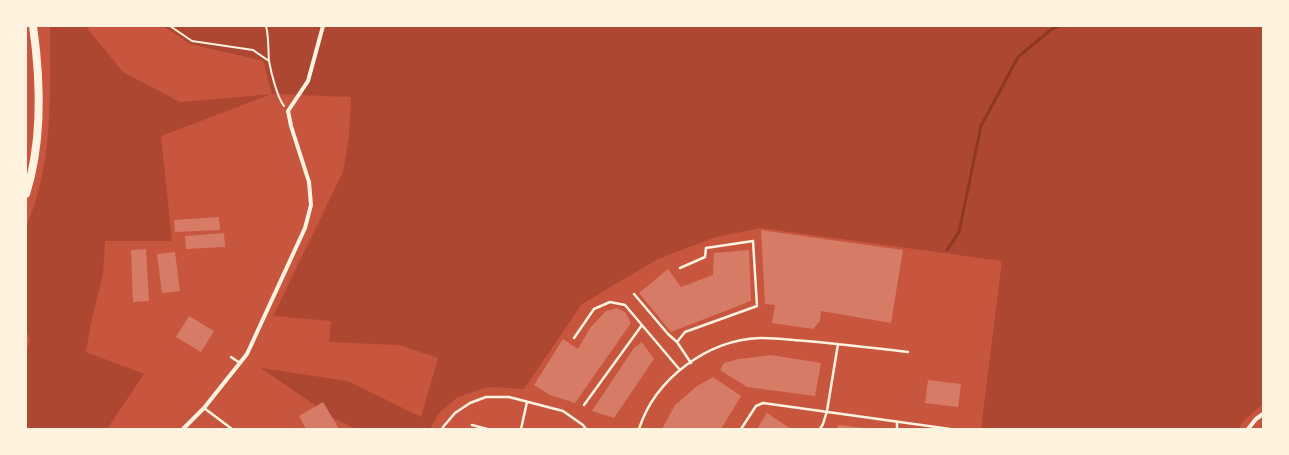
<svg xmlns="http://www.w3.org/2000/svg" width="1289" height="455" viewBox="0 0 1289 455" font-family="Spectral,serif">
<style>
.green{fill:#ae4732}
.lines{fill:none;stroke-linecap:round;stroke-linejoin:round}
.stream{stroke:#8f3625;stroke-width:3}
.building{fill:#d67c66}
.path{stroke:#fff3e0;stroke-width:2}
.service{stroke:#fff3e0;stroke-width:2.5}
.minor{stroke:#fff3e0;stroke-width:4}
.primary{stroke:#fff3e0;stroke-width:8}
</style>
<rect width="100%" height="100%" fill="#c8553d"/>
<path class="green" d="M 50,26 L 89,26 L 88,29 L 123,72 L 180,102 L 272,94 L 263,61 L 190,44 L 163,26 L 1263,26 L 1263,404 L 1244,420 L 1239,429 L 981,429 L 1002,261 L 761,228 L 716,237 L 658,259 L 582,304 L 524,389 L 488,387 L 458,397 L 439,413 L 430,429 L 356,429 L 335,419 L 261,368 L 348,381 L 421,417 L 438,358 L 399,345 L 329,342 L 331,321 L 273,316 L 343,172 L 349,136 L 351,97 L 272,94 L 161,136 L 172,241 L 105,241 L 103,274 L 91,323 L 86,352 L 144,374 L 107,429 L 26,429 L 26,354 L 30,339 L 26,331 L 26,227 C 54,162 50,95 50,26 Z"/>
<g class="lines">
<path class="stream" d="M 947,250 L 959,232 L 981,126 L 1018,57 L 1052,29 L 1059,26"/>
</g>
<path class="building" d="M 219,217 L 220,230 L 175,232 L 174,220 Z
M 761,230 L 903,250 L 891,323 L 821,311 L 820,321 L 813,329 L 772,323 L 775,305 L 765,304 Z
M 224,233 L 225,247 L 186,249 L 185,236 Z
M 146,249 L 149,301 L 133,302 L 131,250 Z
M 749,250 L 751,301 L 671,332 L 639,293 L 668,269 L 681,287 L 713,275 L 714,253 Z
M 175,252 L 180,291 L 162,293 L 157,254 Z
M 617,308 L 625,312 L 631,323 L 575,403 L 550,395 L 534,385 L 563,339 L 578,349 L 590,328 L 606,311 Z
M 189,316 L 214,331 L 201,352 L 176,337 Z
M 642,342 L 654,359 L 614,418 L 592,411 L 634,348 Z
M 771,355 L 821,363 L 815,396 L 747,387 L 720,370 L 724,363 L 739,359 Z
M 713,377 L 741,396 L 721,429 L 662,429 L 675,405 L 697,386 Z
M 928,380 L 961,384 L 958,407 L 925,403 Z
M 323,402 L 339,429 L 306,429 L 299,416 Z
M 767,413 L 791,429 L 757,429 Z
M 839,425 L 865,428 L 865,429 L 836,429 Z"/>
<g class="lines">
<path class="path" d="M 170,26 L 192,41 L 253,50 L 269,61
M 266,26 C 269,37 268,49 269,61 C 271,72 277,97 284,106"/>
<path class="service" d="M 634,294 L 668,334 L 677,342 L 691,363
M 574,338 L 594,309 L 610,302 L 625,305 L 680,370
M 677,342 L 685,332 L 757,306 L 753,241 L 706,248 L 705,257 L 680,268
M 231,357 L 240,363
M 584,405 L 642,325
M 204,408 L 232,429
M 472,425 L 487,429
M 443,429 L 443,427 L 455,413 L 470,403 L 486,397 L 509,397 L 563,411 L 583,425 L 586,429
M 521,429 L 527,402
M 639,429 C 655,379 707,340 760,338 C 775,338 791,340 806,341 C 840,344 874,348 908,352
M 741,429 L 756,406 L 763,403 L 950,429
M 820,429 L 823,424 L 827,411 L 838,344
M 897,429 L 897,422"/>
<path class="minor" d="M 183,429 L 204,408 L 247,354 L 305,228 L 311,205 L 309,182 L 291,126 L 288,111 L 308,81 L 323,26
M 1248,429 L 1256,419 L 1263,414"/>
<path class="primary" d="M 26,194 C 43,140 41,82 33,26"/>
</g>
<rect width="1289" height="455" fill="none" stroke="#fff3e0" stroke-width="54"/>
</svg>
